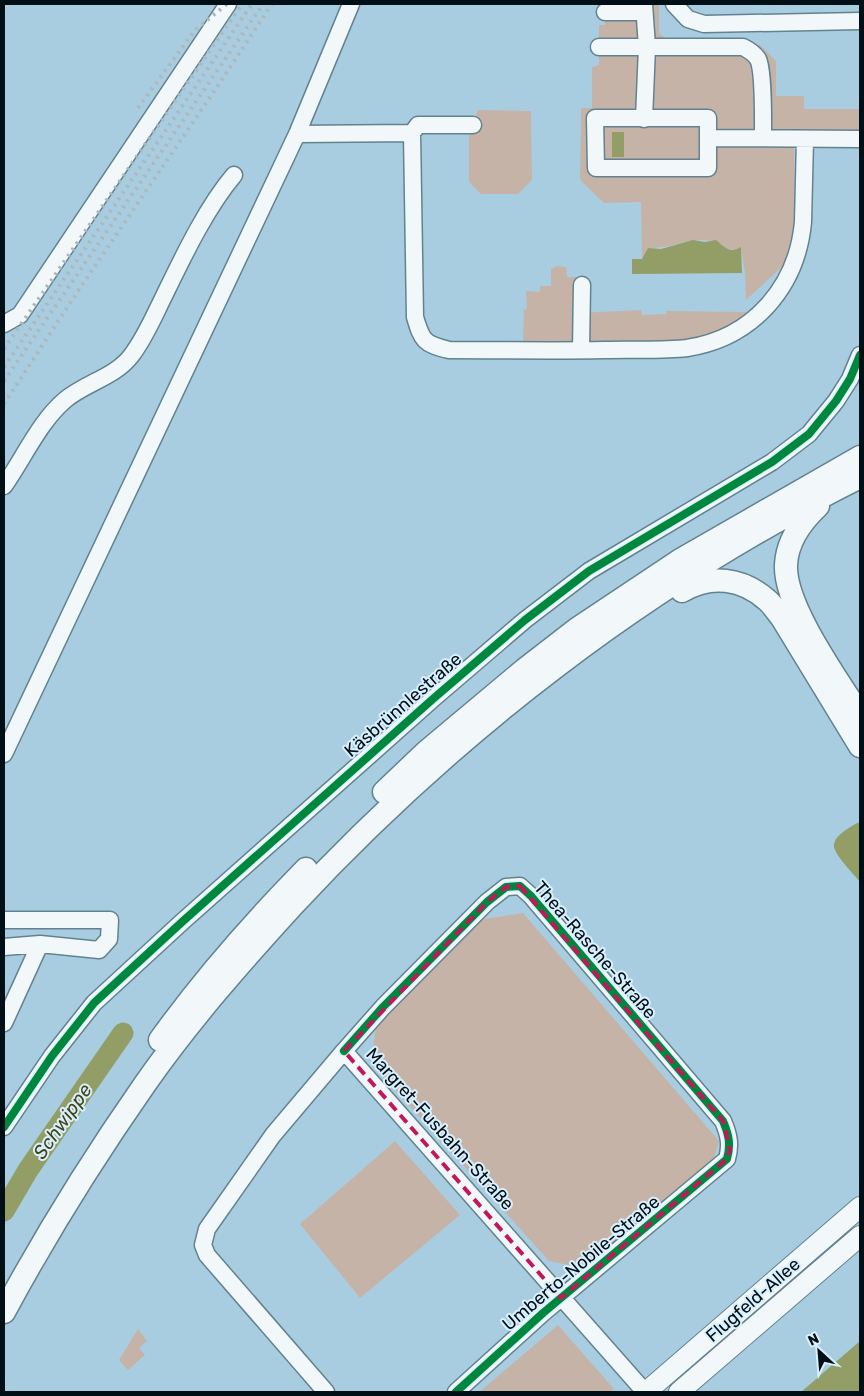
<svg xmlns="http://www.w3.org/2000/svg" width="864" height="1396" viewBox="0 0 864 1396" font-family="Rubik,sans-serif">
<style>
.green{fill:#c6b3a8}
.water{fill:#929e66}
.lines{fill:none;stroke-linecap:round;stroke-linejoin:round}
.river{stroke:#929e66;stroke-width:21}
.minor-casing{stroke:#628290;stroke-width:19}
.major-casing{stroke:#628290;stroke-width:22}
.highway-casing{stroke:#628290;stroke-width:25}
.minor{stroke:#f2f8fa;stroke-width:16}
.major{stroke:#f2f8fa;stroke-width:20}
.highway{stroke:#f2f8fa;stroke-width:22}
.rail{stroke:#aeb7bb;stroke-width:4;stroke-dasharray:2.5 5;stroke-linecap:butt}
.cycleway-casing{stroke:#d8f0fd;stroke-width:11}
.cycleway{stroke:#00873e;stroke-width:8}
.marked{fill:none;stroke:#c2185b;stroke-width:4;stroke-dasharray:10 6;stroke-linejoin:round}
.labels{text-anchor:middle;stroke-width:4;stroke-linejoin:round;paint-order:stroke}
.street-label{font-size:18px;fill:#000e16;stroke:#d8f0fd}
.water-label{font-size:19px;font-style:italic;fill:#434415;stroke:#d8f0fd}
</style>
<rect width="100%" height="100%" fill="#a9cde0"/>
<path class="green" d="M 605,4 L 659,4 L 659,33 L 673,45 L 760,45 L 776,61 L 776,96 L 804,96 L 804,109 L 860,109 L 860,131 L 859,132 L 794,132 L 794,228 L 784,265 L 746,300 L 745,273 L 741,248 L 736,250 L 724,248 L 722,244 C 692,233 677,249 649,248 L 642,259 L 641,202 L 604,203 L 582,182 L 580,178 L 581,108 L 592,108 L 592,67 L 599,65 L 599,25 L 605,25 Z
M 478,110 L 531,111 L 532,180 L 518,194 L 481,194 L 469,182 L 469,135 Z
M 557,266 L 566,267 L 567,277 L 577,277 L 578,313 L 641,310 L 642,315 L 666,314 L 666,311 L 745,312 L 749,315 L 724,332 L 694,342 L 523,346 L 524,310 L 527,309 L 526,291 L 540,292 L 540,286 L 551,286 L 551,269 Z
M 523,913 L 719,1141 L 713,1161 L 588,1269 L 549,1261 L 371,1063 L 376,1026 L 478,920 Z
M 395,1141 L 460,1215 L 360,1298 L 300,1224 Z
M 558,1325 L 614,1389 L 610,1392 L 479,1392 Z
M 138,1329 L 147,1341 L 139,1348 L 145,1355 L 128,1370 L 119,1360 Z"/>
<path class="water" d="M 612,132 L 624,132 L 624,157 L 612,157 Z
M 693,240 L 705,242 L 716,240 C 725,247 729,254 741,247 L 742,273 L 632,274 L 632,259 L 642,259 L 648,248 L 661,249 Z
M 860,822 L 860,882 C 854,874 832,853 834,844 C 835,839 839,835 843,832 C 849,828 854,824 860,822 Z
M 860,1341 L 860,1392 L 801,1392 Z"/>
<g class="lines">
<path class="river" d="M 4,1211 L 28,1170 L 123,1033"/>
<g class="minor-casing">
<path id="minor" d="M 644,4 L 647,47 L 644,119
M 674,4 L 688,19 L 704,24 L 860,21
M 605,12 L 644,12
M 599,47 L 743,47 C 749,50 754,53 758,59 C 764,71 763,122 763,138
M 595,118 L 708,118 L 708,168 L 596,168 Z
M 412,133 L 415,317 C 422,341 424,344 449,350 C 501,350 552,351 604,350 C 631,349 661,351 687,348 C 753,338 797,287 803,222 L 805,139
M 297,134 L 412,133 L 418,125 L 473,125
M 708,138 L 860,139
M 4,324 L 20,315 L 228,4
M 581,350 L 582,285
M 4,486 C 23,459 40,421 65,400 C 85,383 115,377 131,356 C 145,338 154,316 164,296 C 183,257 206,208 234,175
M 4,754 L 297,134 L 351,4
M 4,920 L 110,920 L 109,939 L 99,950 L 40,944 L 4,947
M 4,1023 L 40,944
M 344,1051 L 383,1007 L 487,902 L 506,887 L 520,886 L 531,896 L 723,1121 C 729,1135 731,1145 727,1159 L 543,1313 L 456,1392
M 4,1127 L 52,1056 L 94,1003 L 182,922 L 434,698 L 525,620 L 589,571 L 772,462 L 809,434 L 836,401 L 850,379 L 860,355
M 326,1392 L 207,1255 L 203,1245 L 207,1229 L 273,1135 L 344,1051 L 645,1392"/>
</g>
<g class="major-casing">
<path id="major" d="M 646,1392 L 860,1207
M 679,1392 L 860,1236"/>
</g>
<g class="highway-casing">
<path id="highway" d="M 818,506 C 802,521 787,542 786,565 C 784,606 838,680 860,715
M 682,591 C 711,574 742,578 767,600 C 773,605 777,612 782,618 L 860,746
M 384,792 L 426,752 L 524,670 L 577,629 L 682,559 L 860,457
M 160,1040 C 203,980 254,922 306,869
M 4,1312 C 46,1234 94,1157 145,1084 C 189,1021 241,962 293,905 C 455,731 647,583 860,477"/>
</g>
<use href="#minor" class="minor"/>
<use href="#major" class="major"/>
<use href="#highway" class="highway"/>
<path class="rail" d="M 138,108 L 195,30 L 227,4
M 4,349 L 242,4
M 4,367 L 252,4
M 4,381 L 263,4
M 4,404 L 78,291 L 219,84 L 272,4"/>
<g class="cycleway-casing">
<path id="cycleway" d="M 344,1051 L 383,1007 L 487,902 L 506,887 L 520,886 L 531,896 L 723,1121 C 729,1135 731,1145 727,1159 L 543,1313 L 456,1392
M 4,1127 L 52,1056 L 94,1003 L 182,922 L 434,698 L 525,620 L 589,571 L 772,462 L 809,434 L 836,401 L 850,379 L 860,355"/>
</g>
<use href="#cycleway" class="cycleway"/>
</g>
<path class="marked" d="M 520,886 L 723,1121 L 730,1149 L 727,1159 L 561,1298 L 344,1051 L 487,902 L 506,887 Z"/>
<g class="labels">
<g class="street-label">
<text transform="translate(403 705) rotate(-41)" y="6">Käsbrünnlestraße</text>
<text transform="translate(595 950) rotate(49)" y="6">Thea-Rasche-Straße</text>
<text transform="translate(440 1129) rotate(48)" y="6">Margret-Fusbahn-Straße</text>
<text transform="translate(581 1263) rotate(-40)" y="6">Umberto-Nobile-Straße</text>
<text transform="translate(753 1300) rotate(-41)" y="6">Flugfeld-Allee</text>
</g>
<g class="water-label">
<text transform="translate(62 1121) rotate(-55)" y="7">Schwippe</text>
</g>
</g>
<rect width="864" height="1396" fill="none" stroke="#000e16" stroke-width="10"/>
<g transform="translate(819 1351) rotate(334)" stroke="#d8f0fd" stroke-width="4" paint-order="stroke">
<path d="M0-4L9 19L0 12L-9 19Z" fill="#000e16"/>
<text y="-8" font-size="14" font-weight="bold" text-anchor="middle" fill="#000e16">N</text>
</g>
</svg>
